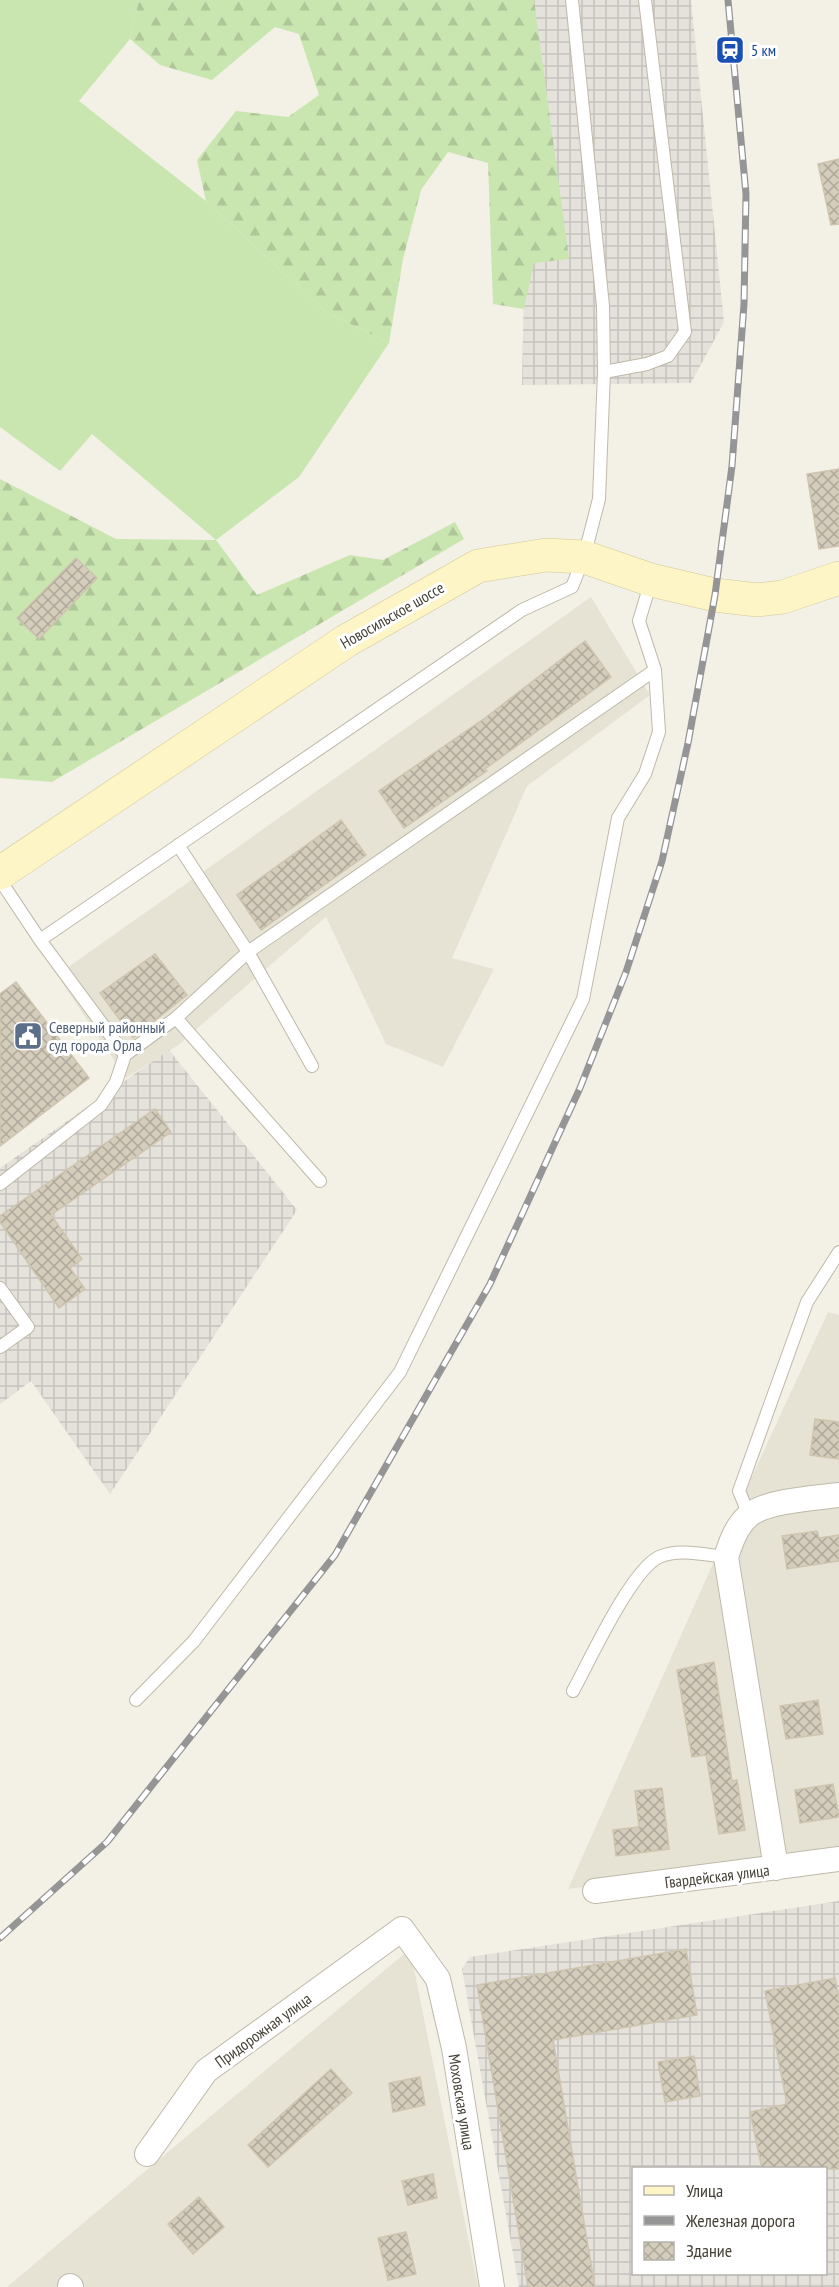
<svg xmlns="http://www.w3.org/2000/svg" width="839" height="2287" viewBox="0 0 839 2287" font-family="'PT Sans Narrow',sans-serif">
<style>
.residential{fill:#e7e3d4}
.industrial{fill:url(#industrial-grid);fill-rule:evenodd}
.grass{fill:#c9e6b0}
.forest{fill:url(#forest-firs)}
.building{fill:url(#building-cross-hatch);stroke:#cfc5af;stroke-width:1.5}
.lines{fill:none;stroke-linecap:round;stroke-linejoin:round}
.lane-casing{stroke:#beb9a9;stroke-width:14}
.street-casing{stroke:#beb9a9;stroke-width:26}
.secondary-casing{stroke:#d2c797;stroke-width:34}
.lane{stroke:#fff;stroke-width:12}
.street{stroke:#fff;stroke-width:24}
.secondary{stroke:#fdf5c6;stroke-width:33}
.rail-casing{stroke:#959595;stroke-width:7}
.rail{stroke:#fff;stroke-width:4.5;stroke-dasharray:14;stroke-linecap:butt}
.labels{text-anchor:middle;stroke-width:6;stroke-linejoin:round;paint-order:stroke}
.transit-label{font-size:16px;fill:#164399;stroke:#fff;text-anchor:start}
.street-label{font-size:16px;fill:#454136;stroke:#fff}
.service-label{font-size:16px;fill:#4e5e75;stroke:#fff;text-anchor:start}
</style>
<defs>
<pattern id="industrial-grid" width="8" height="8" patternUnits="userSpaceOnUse" patternTransform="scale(1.5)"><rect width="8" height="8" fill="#e5e1db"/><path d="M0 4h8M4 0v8" fill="none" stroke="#c6c2bd"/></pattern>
<pattern id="forest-firs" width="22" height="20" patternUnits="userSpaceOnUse" patternTransform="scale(1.5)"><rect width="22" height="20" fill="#c9e6b0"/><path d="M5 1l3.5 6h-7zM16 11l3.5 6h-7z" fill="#aec698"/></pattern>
<pattern id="building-cross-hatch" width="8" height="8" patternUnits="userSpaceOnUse" patternTransform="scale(1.5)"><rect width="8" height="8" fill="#d4cdbc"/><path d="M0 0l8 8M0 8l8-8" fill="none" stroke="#aea89a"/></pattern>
</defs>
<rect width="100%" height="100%" fill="#f3f0e6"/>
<path class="residential" d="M 591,597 L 650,695 L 527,786 L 452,958 L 494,969 L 443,1067 L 386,1044 L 326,917 L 177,1046 L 126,1078 L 57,975 Z
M 828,1312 L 839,1315 L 839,1853 L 779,1863 L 568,1889 L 748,1485 Z
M 410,1949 L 478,2287 L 7,2287 Z"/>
<path class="industrial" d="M 530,0 L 691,0 L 724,322 L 691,383 L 522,385 Z
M 169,1050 L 297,1210 L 110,1494 L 31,1381 L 0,1404 L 0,1168 Z
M 839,1901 L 839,2287 L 519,2287 L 462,1969 L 470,1957 ZM 634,2168 L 826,2168 L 826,2274 L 634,2274 Z"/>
<path class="grass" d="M 0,0 L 139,0 L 130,39 L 79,101 L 206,201 L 326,312 L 389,343 L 299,477 L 216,540 L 92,434 L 60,471 L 0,427 Z"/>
<path class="forest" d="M 139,0 L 534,0 L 569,259 L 534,263 L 524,309 L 493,304 L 488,163 L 448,152 L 421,190 L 403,259 L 389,343 L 326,312 L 206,201 L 197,160 L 236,111 L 288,117 L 319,95 L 299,34 L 275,27 L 212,80 L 160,65 L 130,39 Z
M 0,479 L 116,539 L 216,540 L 257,595 L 350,555 L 383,560 L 455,522 L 464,539 L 52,782 L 0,778 Z"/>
<path class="building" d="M 839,159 L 839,224 L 831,225 L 818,164 Z
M 839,469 L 839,546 L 819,549 L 807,474 Z
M 76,558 L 97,578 L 39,639 L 17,618 Z
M 585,641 L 611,677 L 485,769 L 487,771 L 404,828 L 379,791 L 485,718 Z
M 341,820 L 366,855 L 261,930 L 237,895 Z
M 155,954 L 187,995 L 133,1038 L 100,993 Z
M 16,982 L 89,1078 L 0,1146 L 0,994 Z
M 155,1109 L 171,1132 L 51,1215 L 82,1259 L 70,1268 L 85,1289 L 59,1308 L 0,1222 L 0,1216 Z
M 815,1419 L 839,1422 L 839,1459 L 810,1455 Z
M 817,1531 L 819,1538 L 839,1535 L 839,1561 L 787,1569 L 782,1536 Z
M 714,1662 L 732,1781 L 737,1780 L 745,1830 L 719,1834 L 706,1755 L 692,1757 L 677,1670 Z
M 818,1700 L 823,1734 L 786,1739 L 780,1706 Z
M 833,1784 L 839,1817 L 800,1823 L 795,1790 Z
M 662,1788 L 669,1849 L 616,1856 L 613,1830 L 639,1827 L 635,1791 Z
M 686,1949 L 697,2015 L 553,2040 L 595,2287 L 528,2287 L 477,1985 Z
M 835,1978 L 839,1999 L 839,2169 L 762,2169 L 750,2112 L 787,2104 L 765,1991 Z
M 694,2056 L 700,2096 L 665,2102 L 658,2062 Z
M 331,2069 L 352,2093 L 268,2167 L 248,2145 Z
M 420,2077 L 425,2105 L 393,2112 L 389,2083 Z
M 433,2174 L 437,2198 L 408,2205 L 402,2181 Z
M 199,2197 L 224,2227 L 193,2254 L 168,2224 Z
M 406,2232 L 416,2274 L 388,2280 L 378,2238 Z"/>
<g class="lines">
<g class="lane-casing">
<path id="lane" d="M 604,372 L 647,364 L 668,356 L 685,332 L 645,0
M 178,845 L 248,952 L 312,1066
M 0,880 L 40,940 L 522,610 L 572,587 L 584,557 L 599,499 L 604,372 L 603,306 L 572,0
M 40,940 L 125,1055 L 176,1018
M 320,1181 L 176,1018 L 248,952 L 655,670
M 0,1184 L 101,1105 L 116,1082 L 125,1055
M 0,1288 L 28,1327 L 0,1347
M 749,1515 L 739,1491 L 807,1302 L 839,1252
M 573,1691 C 589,1662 631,1570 659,1557 C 679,1548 705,1555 726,1557
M 136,1700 L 194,1641 L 400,1372 L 583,999 L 618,818 L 645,774 L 659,732 L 655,670 L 639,621 L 651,581"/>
</g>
<g class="street-casing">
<path id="street" d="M 776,1868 L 726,1557 C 731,1542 736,1527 748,1516 C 764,1501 816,1498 839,1495
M 595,1891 L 839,1859
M 147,2154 L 206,2071 L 402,1929 L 438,1979 L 454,2048 L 492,2287
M 70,2286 L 71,2287"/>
</g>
<g class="secondary-casing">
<path id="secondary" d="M 0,873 L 346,641 L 478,566 L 546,555 L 584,557 L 651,580 L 715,595 L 757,600 L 783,597 L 839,578"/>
</g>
<use href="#lane" class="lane"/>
<use href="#street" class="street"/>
<use href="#secondary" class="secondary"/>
<g class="rail-casing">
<path id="rail" d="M 0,1938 L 107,1842 L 335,1555 L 490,1284 L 580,1088 L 626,972 L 662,861 L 688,743 L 715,595 L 732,466 L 744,304 L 746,194 L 728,0"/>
</g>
<use href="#rail" class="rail"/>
</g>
<defs>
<g id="station-square" transform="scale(1.5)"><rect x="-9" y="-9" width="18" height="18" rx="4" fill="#1a4fb4" stroke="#fff"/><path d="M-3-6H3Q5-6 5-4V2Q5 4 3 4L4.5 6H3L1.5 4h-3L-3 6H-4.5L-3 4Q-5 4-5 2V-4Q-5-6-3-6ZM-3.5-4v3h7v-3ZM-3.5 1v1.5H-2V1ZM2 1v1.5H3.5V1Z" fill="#fff"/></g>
<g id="civic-square" transform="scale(1.5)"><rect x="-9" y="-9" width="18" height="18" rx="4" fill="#5c6f8a" stroke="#fff"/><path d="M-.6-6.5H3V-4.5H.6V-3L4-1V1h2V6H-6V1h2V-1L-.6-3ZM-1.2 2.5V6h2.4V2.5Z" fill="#fff"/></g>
</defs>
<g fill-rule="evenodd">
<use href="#station-square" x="730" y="50"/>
<use href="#civic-square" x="28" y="1036"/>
</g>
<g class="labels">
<g class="transit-label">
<text x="751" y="56">5 км</text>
</g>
<g class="street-label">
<text transform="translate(392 615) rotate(-30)" y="6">Новосильское шоссе</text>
<text transform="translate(717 1876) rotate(-7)" y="6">Гвардейская улица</text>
<text transform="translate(263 2030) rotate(-36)" y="6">Придорожная улица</text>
<text transform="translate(462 2102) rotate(81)" y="6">Моховская улица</text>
</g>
<g class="service-label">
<text x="49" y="1033">Северный районный<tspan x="49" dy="18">суд города Орла</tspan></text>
</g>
</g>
<rect x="632" y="2167" width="195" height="108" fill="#ffffff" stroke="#b5b3af" stroke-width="1.5"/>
<rect x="644" y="2186" width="30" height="9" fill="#fdf5c6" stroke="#b5b3af" stroke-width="1.5"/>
<text x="686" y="2197" font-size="18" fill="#454136">Улица</text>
<rect x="644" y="2216" width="30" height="9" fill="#959595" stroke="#b5b3af" stroke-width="1.5"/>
<text x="686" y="2227" font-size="18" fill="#454136">Железная дорога</text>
<rect x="644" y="2242" width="30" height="18" fill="url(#building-cross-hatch)" stroke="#b5b3af" stroke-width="1.5"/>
<text x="686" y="2257" font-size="18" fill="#454136">Здание</text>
</svg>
